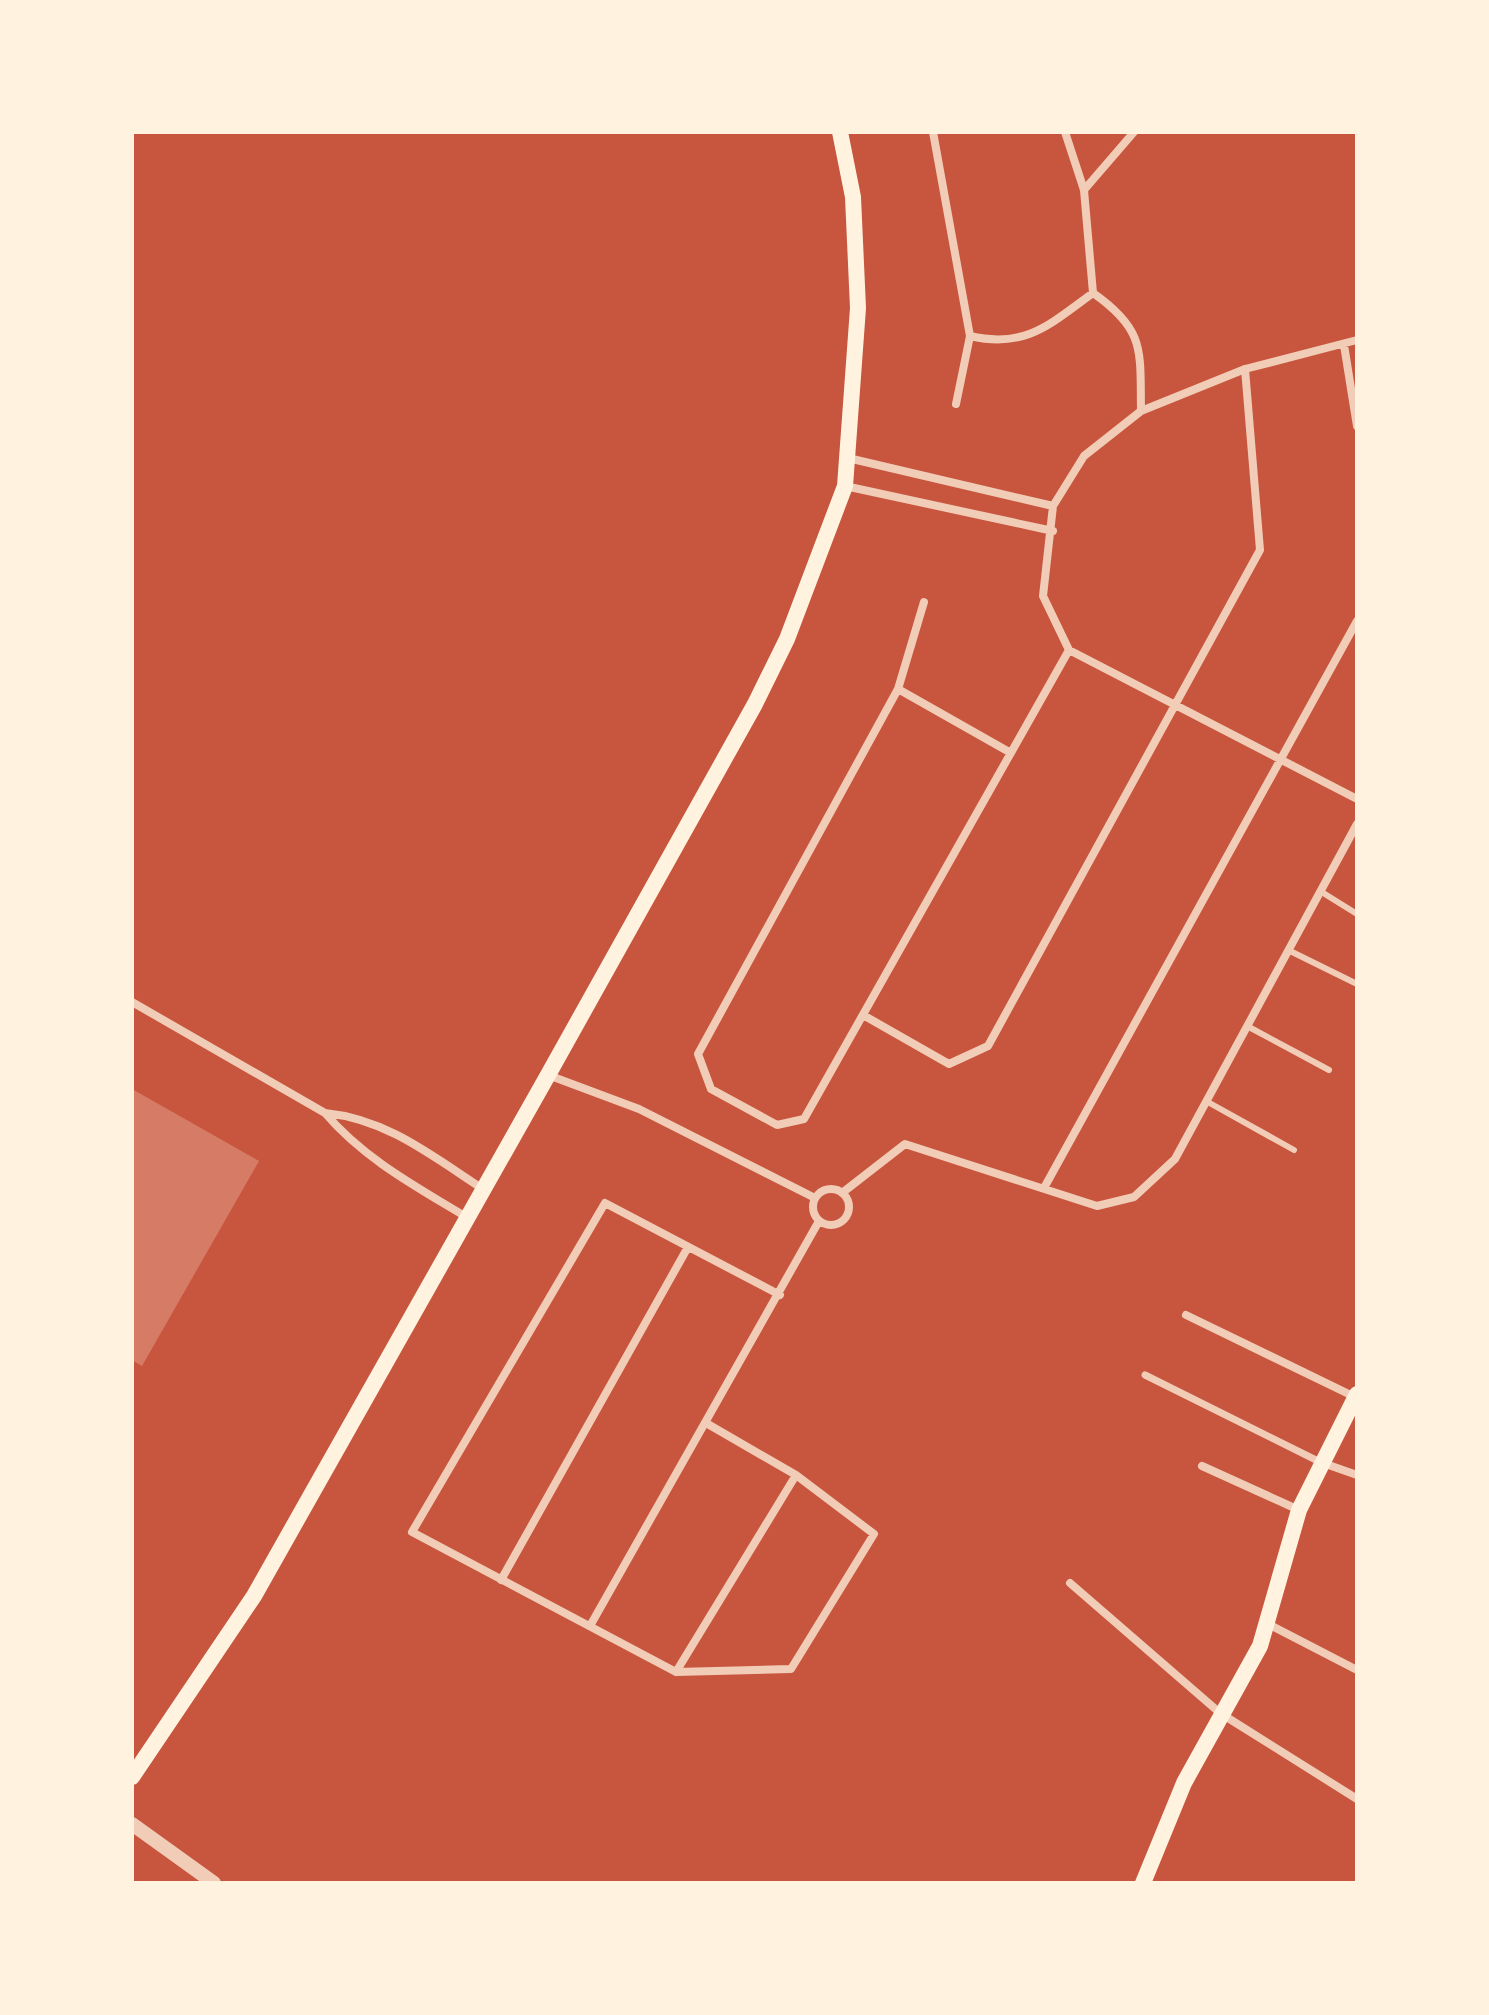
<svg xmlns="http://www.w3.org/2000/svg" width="1489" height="2015" viewBox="0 0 1489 2015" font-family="Inter,sans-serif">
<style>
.building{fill:#d67c66}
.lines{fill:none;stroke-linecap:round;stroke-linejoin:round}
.service{stroke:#f1ccb7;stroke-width:6}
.pedestrian{stroke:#f1ccb7;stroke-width:7}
.minor{stroke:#f1ccb7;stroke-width:8}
.tertiary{stroke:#f1ccb7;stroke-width:14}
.secondary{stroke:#fff3e0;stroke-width:16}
</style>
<rect width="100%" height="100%" fill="#c8553d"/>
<path class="building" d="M 132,1089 L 259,1161 L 142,1366 L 132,1360 Z"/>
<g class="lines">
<path class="service" d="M 1320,891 L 1357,914
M 1288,950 L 1357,984
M 1247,1026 L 1329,1070
M 1206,1101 L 1294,1150"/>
<path class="pedestrian" d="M 1145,1375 L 1320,1462"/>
<path class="minor" d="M 933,132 L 970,336 L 956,404
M 1065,132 L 1084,190 L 1093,293
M 1084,190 L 1134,132
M 970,336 C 1026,349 1050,324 1093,293 C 1146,330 1140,351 1141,411
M 1344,345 L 1357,426
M 848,458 L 1053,506
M 845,486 L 1053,531
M 924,602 L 898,689 L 698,1054 L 711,1089 L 777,1125 L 804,1119 L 1069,650 L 1043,596 L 1053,506 L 1084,456 L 1141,411 L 1245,369 L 1357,340
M 1069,650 L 1357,799
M 898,689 L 1011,753
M 132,1002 L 325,1113 C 364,1159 417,1187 468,1218
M 863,1015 L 949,1064 L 988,1046 L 1260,550 L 1245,369
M 548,1075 L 639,1109 L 815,1198
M 325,1113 C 387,1119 432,1156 483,1189
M 1044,1188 L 1357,621
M813 1207a18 18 0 1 1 36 0a18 18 0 1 1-36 0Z
M 842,1193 L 905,1144 L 1097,1206 L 1134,1197 L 1175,1159 L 1357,824
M 1186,1315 L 1355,1397
M 706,1423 L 796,1475 L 874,1534 L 791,1669 L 676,1672 L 412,1532 L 605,1203 L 780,1295
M 1320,1462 L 1357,1475
M 1202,1466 L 1299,1510
M 501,1580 L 688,1247
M 1070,1583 L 1220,1713 L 1357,1799
M 1268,1624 L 1357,1670
M 590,1626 L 819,1221
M 676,1672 L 796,1475"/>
<path class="tertiary" d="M 132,1824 L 214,1883"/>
<path class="secondary" d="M 132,1777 L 254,1596 L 548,1075 L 755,704 L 787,639 L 845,486 L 858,308 L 853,197 L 840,132
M 1143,1883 L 1184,1783 L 1260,1646 L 1299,1510 L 1357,1394"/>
</g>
<rect width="1489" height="2015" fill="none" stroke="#fff3e0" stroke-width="268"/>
</svg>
